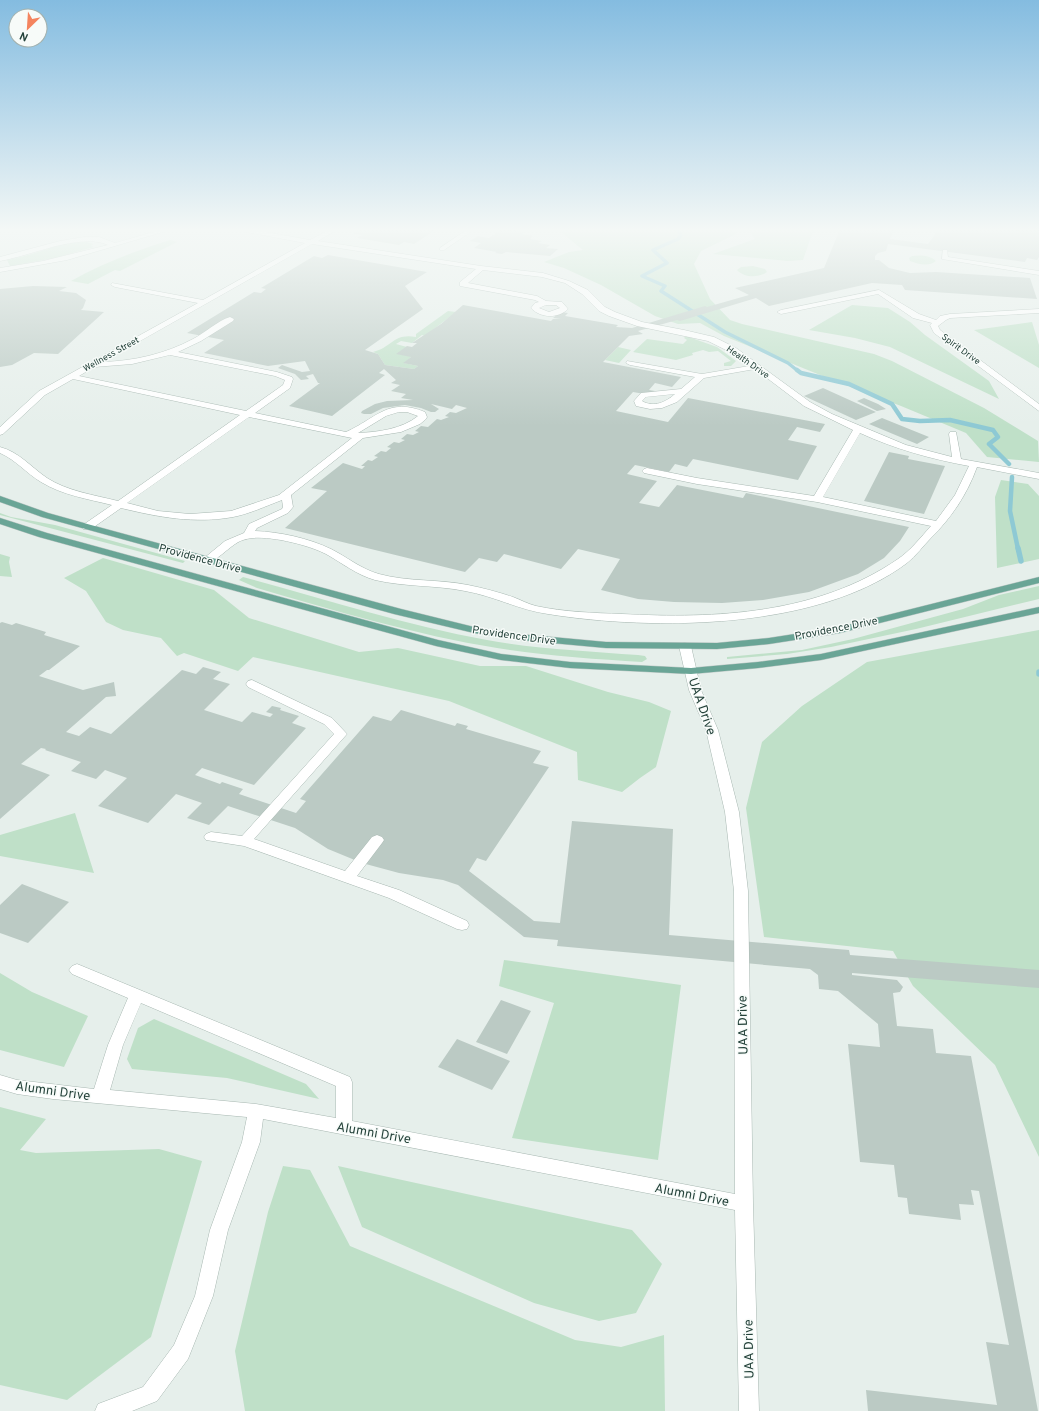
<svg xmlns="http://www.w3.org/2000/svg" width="1039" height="1411" viewBox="0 0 1039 1411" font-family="Overpass,sans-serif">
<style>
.green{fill:#bfe0c8}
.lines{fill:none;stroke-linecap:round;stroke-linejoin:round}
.stream-far2{stroke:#8ec9d4;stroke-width:3.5}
.stream-far1{stroke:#8ec9d4;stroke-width:4.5}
.stream{stroke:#8ec9d4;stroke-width:5.5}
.building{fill:#bbcac4}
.minor-casing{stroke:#a8b8b2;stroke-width:1}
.major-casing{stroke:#c2cac8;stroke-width:1}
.minor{fill:#fff;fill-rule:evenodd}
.major{fill:#6aa596;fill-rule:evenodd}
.labels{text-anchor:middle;stroke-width:3;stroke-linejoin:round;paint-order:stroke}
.far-street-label{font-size:9px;fill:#24423a;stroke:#f7fbf9}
.street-label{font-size:11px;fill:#24423a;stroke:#f7fbf9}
.near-street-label{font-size:13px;fill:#24423a;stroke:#f7fbf9}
</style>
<rect width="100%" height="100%" fill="#e6efeb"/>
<path class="green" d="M 568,229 L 731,229 L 736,234 L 701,251 L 694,264 L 710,299 L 730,320 L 742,324 L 874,354 L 892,361 L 984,408 L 1038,441 L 1039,462 L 987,457 L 966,433 L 901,406 L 830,379 L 724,336 L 700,323 L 678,324 L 655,316 L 601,285 L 564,268 L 544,262 L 569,252 L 583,250 L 561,232 Z
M 748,229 L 818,229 L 812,234 L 803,260 L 788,261 L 713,254 L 755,239 Z
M 170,240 L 177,242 L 120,271 L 115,270 L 88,284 L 71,281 C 103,263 135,251 170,240 Z
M 75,242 L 87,242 L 93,244 L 91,246 L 94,247 L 55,258 L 10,266 L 7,260 C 30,256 52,246 75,242 Z
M 912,256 C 920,255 930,255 936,261 C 929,267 918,264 910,261 L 909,258 Z
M 753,266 L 765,269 L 767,272 C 759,278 744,278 737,270 L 741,267 Z
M 852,305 L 888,308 L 910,322 L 925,335 L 989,381 L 999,399 L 890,347 L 855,338 L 809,330 Z
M 448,311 L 456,312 L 425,336 L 422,335 L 412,343 L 401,341 L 396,344 L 407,347 L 411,357 L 404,363 L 418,366 L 414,369 L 385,365 L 378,354 L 373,352 C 393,347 393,333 416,337 L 416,334 Z
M 1032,322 L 1039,345 L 1039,368 L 974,330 Z
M 686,336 L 717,347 L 736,361 L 731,366 L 724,366 L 724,363 L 731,361 L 718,351 L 709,352 L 703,350 L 692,353 L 693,355 L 676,360 L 633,352 L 647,339 L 683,344 L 687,340 L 684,338 Z
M 618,347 L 631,350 L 619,363 L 605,360 Z
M 1001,480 L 1028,484 L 1039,496 L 1039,559 L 997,568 L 995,497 Z
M 0,513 L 11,517 L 55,525 L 185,561 L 183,563 L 0,515 Z
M 0,554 L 10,557 L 9,562 L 12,577 L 0,576 Z
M 103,558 L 214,590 L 249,618 L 359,652 L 398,648 L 480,666 L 526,666 L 608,692 L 649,702 L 671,711 L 656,767 L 640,778 L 622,792 L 578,780 L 577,752 L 449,701 L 253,657 L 238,671 L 184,653 L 177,656 L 161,638 L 123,630 L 106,622 L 86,591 L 64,578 Z
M 243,577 C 324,599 404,625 487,640 C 537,649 588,651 638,655 L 645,656 L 647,659 L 642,662 C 594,659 545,656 497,648 C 416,635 336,611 257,588 L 239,580 Z
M 1039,586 L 1039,599 L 916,629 L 831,647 L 787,654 L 727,659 L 727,657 L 802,650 L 853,639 L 963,609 L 999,595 Z
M 1039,630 L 1039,1157 L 995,1065 L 913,986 L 893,951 L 764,937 L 746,808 L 762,742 L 802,706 L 867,662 Z
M 75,813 L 94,873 L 0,856 L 0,835 Z
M 504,960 L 681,985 L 658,1160 L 512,1138 L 554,1003 L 499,986 Z
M 0,973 L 32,992 L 88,1016 L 64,1067 L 0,1050 Z
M 154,1019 L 306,1084 L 319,1099 L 227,1078 L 132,1069 L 127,1059 L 138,1028 Z
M 0,1107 L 46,1119 L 20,1150 L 36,1153 L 159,1149 L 202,1161 L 151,1337 L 67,1400 L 0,1385 Z
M 283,1166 L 310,1170 L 350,1246 L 575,1340 L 621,1347 L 664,1335 L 665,1411 L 245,1411 L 235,1351 L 268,1212 Z
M 338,1166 L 632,1230 L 662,1264 L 636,1313 L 599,1321 L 534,1303 L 362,1227 Z"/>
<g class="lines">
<path class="stream-far2" d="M 677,229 L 681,235 L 678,239 L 653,250 L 667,263 L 642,276 L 665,286 L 661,291 L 725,332 L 788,363 L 798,371"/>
<path class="stream-far1" d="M 797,370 L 801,373 L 849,384 L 892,404 L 902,419 L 920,421 L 950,420 L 993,430 L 998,437 L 989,444 L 1009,464
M 1012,477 L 1010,511 L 1018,549"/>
<path class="stream" d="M 1018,548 L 1021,561
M 1039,672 L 1039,674"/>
</g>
<path class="building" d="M 361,229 L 437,229 L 414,244 L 404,242 L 399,245 L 357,238 L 362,235 L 353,234 Z
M 502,229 L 516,229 L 513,230 L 525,232 L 522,234 L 533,236 L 530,239 L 542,241 L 538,243 L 550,245 L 546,248 L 558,249 L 550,256 L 506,252 L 502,254 L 495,253 L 497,252 L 474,248 L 481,243 L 470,241 L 478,236 L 489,238 Z
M 840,229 L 894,229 L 890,239 L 928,244 L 939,229 L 1039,229 L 1039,257 L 1037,260 L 1027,258 L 1025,262 L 888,244 L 886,251 L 878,253 L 875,256 L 875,260 L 879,260 L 889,268 L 910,273 L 936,272 L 1030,278 L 1037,299 L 905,290 L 902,285 L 872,283 L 769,306 L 756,298 L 680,321 L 677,320 L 638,331 L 643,334 L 629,336 L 603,362 L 681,377 L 672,387 L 655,383 L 649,390 L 655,391 L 650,395 L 633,392 L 616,411 L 668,422 L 688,398 L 825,424 L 820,432 L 797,427 L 788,440 L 817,446 L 798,480 L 693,459 L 687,467 L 675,464 L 669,472 L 635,465 L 627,474 L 657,481 L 639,503 L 659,507 L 677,485 L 743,498 L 746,493 L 909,527 L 900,541 L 884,558 L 858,574 L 809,592 L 763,600 L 722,603 L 674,602 L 638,599 L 601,590 L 620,559 L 578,549 L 561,569 L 504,554 L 497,562 L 479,558 L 465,572 L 285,528 L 327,491 L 311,488 L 343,463 L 362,469 L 365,466 L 361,466 L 368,460 L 372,461 L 378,457 L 374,456 L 381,451 L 386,452 L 391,448 L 387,447 L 394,442 L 399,443 L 405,440 L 401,439 L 407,434 L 413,435 L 419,432 L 415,431 L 421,426 L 428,427 L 437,419 L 441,420 L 449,417 L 445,416 L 450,412 L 456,413 L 467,408 L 456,405 L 452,409 L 431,404 L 439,409 L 435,412 L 431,412 L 421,408 L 405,405 L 383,408 L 371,414 L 364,414 L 361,413 L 362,411 L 375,404 L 387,401 L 413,400 L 401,398 L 406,394 L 391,391 L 400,385 L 391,383 L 396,380 L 384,369 L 379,373 L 385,375 L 332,416 L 289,406 L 320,383 L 318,383 L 313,374 L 306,376 L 309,379 L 301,380 L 295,374 L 278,368 L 282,365 L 302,372 L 310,371 L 305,361 L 268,366 L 204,353 L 224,340 L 187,333 L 254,292 L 261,293 L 266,289 L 261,288 L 314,256 L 322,258 L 328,255 L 427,272 L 405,286 L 423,309 L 365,350 L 378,354 L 385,365 L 414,369 L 418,366 L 403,363 L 411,357 L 396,354 L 407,346 L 412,347 L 417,343 L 412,343 L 441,324 L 463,305 L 551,321 L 553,319 L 561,319 L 553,318 L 560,312 L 568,313 L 565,316 L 618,325 L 616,327 L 632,328 L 705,306 L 707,307 L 749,295 L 735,288 L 824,268 Z
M 33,286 L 67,287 L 59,291 L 76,293 L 86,300 L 83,308 L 81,310 L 104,312 L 58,354 L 34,353 L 12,365 L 0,367 L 0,289 Z
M 823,388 L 876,412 L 856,420 L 804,396 Z
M 864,398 L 878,404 L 886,409 L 877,411 L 857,401 Z
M 882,418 L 929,437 L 917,444 L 869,424 Z
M 889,452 L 909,456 L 908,459 L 945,466 L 924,514 L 864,501 Z
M 2,622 L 12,625 L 16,623 L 46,632 L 44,635 L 80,646 L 49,670 L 47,670 L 39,676 L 83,690 L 114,682 L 116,696 L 106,697 L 66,732 L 79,736 L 90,727 L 111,734 L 182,670 L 196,674 L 203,667 L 221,672 L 213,679 L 230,684 L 204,710 L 242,722 L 252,712 L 270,717 L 273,714 L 266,712 L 272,706 L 281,708 L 280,710 L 299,716 L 292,723 L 306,728 L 254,785 L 202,768 L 195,775 L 220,784 L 222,782 L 243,789 L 239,794 L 296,813 L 306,801 L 300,799 L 373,716 L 391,721 L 401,710 L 455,726 L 457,723 L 468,726 L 466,729 L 541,751 L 533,763 L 549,767 L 486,861 L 477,858 L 469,871 L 534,921 L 560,923 L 572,821 L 673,829 L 669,935 L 849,950 L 850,955 L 1039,970 L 1039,988 L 852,973 L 852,975 L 897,980 L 903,987 L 900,992 L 893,993 L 897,1026 L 933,1029 L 936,1053 L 971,1056 L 1038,1411 L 868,1411 L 866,1390 L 997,1405 L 986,1342 L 1009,1345 L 979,1191 L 971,1190 L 974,1205 L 959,1204 L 961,1220 L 909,1214 L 907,1198 L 898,1197 L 894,1165 L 860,1162 L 848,1044 L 880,1047 L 878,1024 L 838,991 L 819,989 L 818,975 L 810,969 L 557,946 L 558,940 L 524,937 L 458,885 L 443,880 L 399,873 L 362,863 L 328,849 L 295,828 L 228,806 L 209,825 L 187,818 L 202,803 L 176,794 L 148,823 L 98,806 L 127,778 L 105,770 L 96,779 L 71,771 L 81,762 L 45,750 L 46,749 L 41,748 L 21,764 L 50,775 L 0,819 L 0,623 Z
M 22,884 L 69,902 L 28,943 L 0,933 L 0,905 Z
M 501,1000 L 531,1011 L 507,1054 L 476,1042 Z
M 457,1039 L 510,1061 L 492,1090 L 438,1067 Z"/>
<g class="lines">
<g class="minor-casing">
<path id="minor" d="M 164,229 L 173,229 L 67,260 L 0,272 L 0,268 L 43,261 L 108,245 C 81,232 30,256 0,261 L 0,257 L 60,241 L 84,237 L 99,237 L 115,243 Z
M 238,229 L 249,229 L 310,240 L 331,229 L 338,229 L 318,241 L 481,266 L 543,273 L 569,281 L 588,290 L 605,307 L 615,312 L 642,322 L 684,330 L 714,337 L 736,348 L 810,402 L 832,414 L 906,445 L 952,457 L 949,434 L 950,432 L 956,432 L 961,459 L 1039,473 L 1039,479 L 977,467 C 967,495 951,518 931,538 C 923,546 916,556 907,563 C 818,630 654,631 548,614 C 519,610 494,596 465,591 C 436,585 405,587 375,580 C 357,575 342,563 326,554 C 312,547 296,543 281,540 C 268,538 255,536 243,540 C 230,544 215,565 203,563 L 202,561 L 203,559 L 225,541 L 244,533 L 249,524 L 282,509 L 283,507 L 282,500 C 266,506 249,514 233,517 C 195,524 158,517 121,508 L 91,529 L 83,529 L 82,527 L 83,525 L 112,505 C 88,499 62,495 41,482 C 26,473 16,460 0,453 L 0,447 C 19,452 31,467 47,478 C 67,491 94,495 118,501 L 240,415 L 73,379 L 45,395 L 3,434 L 0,435 L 0,427 L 39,391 L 198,303 L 115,287 L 111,285 L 112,283 L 203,300 L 305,243 L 241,231 ZM 312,244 L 476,269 L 460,282 L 460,286 L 535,300 L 539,302 L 535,303 L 531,308 C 540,318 558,319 568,309 L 562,302 L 546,301 L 537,296 L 468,283 L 483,270 L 542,277 L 565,283 L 582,294 L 599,311 L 609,316 L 637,326 L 708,341 L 730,352 L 749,366 L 702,374 L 627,361 L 626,363 L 630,365 L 695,377 L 681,389 L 641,393 L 634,401 L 636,406 L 650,409 L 662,408 L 677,402 L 704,378 L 755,369 L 804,406 L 853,430 L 814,496 L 697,478 L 647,468 L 644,469 L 642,471 L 644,473 L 697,484 L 817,502 L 931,526 C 921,537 910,551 898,559 C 818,614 716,619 622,614 C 594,613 564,612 536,606 C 528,604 521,600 513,597 C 498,592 483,588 468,585 C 439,579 408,582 379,574 C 361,569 347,557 331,549 C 308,538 280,532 255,531 L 257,528 L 288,513 L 293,507 L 291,495 L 363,438 L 401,432 L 420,424 L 426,419 L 427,417 L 425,412 C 388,397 377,418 346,432 L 255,413 L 290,388 L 293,379 L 292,377 L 277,372 L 178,352 L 201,341 L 233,321 L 234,319 L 230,317 C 217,321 205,333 193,339 C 165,354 134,361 103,362 ZM 546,305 L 556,305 L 560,308 L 549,312 L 539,308 ZM 170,355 L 275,376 L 285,380 L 283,385 L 246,411 L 79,376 L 94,367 L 132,364 ZM 675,394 C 666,402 654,408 642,401 L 646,397 ZM 399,412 L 407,412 L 418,416 C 402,429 379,432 358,433 L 386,416 ZM 249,417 L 352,438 L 279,495 L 231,511 L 190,514 L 158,511 L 127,503 ZM 860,433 C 895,449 931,459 969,466 L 955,495 L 936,521 L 823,497 Z
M 468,229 L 475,229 L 444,250 L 440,250 L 440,248 Z
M 943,250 L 947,250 L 948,257 L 1039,271 L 1039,275 L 942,259 Z
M 879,290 L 919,314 L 936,320 L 940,316 L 950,314 L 1039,309 L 1039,313 L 950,318 L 946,320 L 938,326 L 940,330 L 1039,404 L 1039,411 L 934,333 L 930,325 L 932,323 L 913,318 L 878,294 L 781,314 L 777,312 L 781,310 Z
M 685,643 L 689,644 L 691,646 L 701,690 L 718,730 L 739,812 L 748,891 L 753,1204 L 759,1411 L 739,1411 L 735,1210 L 263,1119 L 260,1142 L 228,1230 L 213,1296 L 188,1359 L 157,1401 L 132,1411 L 95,1411 L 98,1404 L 143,1387 L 174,1345 L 195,1296 L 210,1230 L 242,1142 L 247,1117 L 53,1099 L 17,1094 L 0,1089 L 0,1075 L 17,1080 L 94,1089 L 108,1045 L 128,998 L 72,974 L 69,970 L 72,966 L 77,964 L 82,966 L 350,1077 L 352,1082 L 352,1121 L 735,1194 L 734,891 L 725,812 L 706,730 L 689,690 L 679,646 L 681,644 ZM 141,1003 L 336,1086 L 336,1118 L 256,1104 L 110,1090 L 123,1045 Z
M 252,680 L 332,718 L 347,734 L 254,839 L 345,871 L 372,837 L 377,835 L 382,837 L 384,840 L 382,843 L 357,876 L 399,890 L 467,921 L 469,925 L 467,929 L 462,930 L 457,929 L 389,898 L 244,846 L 206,840 L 204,837 L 206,834 L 211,832 L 242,836 L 334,734 L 324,724 L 248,687 L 246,684 L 248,681 Z"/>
</g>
<g class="major-casing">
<path id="major" d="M 0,496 L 48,513 L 91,525 L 401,609 L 474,627 L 519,634 L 606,642 L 717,643 L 769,638 L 840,627 L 1039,577 L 1039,583 L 840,633 L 769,644 L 717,649 L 606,648 L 519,640 L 474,633 L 394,614 L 42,517 L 0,502 Z
M 0,518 L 47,533 L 438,640 L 501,654 L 570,662 L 691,668 L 758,662 L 821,654 L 1039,607 L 1039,613 L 821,660 L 758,668 L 691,674 L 570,668 L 501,660 L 436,646 L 39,537 L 0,524 Z"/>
</g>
<use href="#minor" class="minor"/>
<use href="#major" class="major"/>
</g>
<linearGradient id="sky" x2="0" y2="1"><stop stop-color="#84bce0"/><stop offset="0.54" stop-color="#f4f8f6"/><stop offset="1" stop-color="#f4f8f6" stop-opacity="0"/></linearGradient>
<rect width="1039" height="426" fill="url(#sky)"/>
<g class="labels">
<g class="far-street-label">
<text transform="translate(961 349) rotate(36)" y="3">Spirit Drive</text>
<text transform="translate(111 354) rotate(-29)" y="3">Wellness Street</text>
<text transform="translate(748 362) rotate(35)" y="3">Health Drive</text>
</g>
<g class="street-label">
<text transform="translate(200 558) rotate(15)" y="4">Providence Drive</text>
<text transform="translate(836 628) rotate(-11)" y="4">Providence Drive</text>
<text transform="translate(514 635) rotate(8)" y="4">Providence Drive</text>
</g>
<g class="near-street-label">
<text transform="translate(703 706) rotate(71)" y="5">UAA Drive</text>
<text transform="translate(742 1025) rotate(-91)" y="5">UAA Drive</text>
<text transform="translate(53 1090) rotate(8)" y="5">Alumni Drive</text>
<text transform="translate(374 1132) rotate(10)" y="5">Alumni Drive</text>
<text transform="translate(692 1194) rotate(11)" y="5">Alumni Drive</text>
<text transform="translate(748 1349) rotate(-91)" y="5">UAA Drive</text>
</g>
</g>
<g transform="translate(28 28) rotate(205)"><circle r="19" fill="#f7fbf9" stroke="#a3b1ad"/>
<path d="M0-3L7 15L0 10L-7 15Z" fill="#f4845f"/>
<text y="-6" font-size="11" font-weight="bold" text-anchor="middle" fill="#24423a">N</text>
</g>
</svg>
